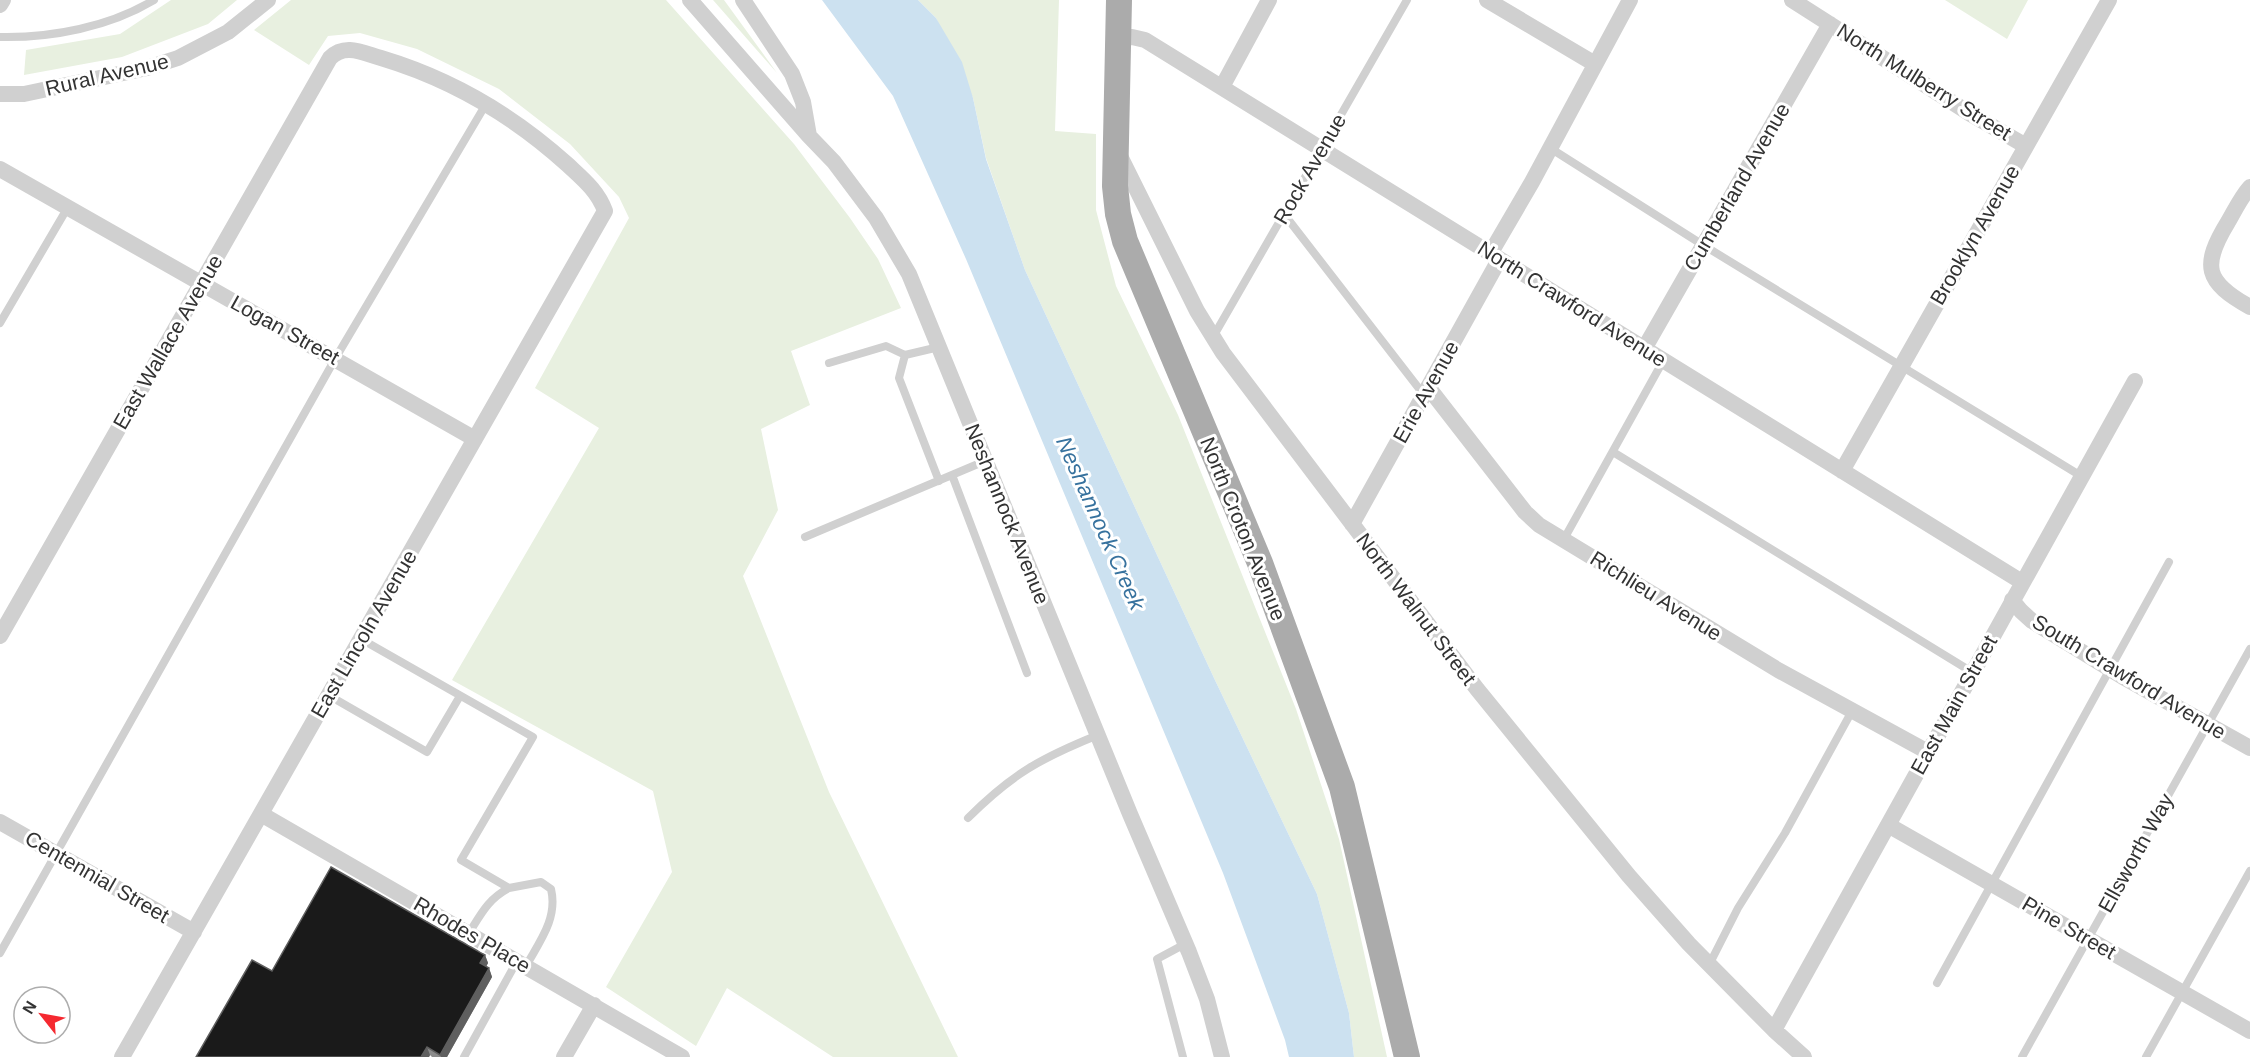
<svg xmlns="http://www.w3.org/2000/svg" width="2250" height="1057" viewBox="0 0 2250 1057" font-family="Arial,sans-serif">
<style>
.green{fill:#e8f0e0}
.water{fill:#cce1f0}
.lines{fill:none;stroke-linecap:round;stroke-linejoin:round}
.service{stroke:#d0d0d0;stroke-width:8}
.minor{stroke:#d0d0d0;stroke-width:16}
.primary{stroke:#ababab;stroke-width:26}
.wall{fill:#8c8c8c}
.shaded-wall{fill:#5f5f5f}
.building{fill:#1a1a1a;stroke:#5f5f5f;stroke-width:1.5}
.labels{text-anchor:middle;stroke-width:6;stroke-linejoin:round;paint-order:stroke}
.street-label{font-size:21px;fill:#333;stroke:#fff}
.water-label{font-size:22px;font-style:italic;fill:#37729e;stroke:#fff}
</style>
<rect width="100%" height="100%" fill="#fff"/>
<path class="green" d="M 171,0 L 237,0 L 208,24 L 122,57 L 24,75 L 26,50 L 120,34 Z
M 291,0 L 666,0 L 794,144 L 850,218 L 878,259 L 901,308 L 791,351 L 810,405 L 761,429 L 778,510 L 743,576 L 829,792 L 958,1057 L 833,1057 L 727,988 L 696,1046 L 606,987 L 672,872 L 653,791 L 452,680 L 599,428 L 535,388 L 629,218 L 619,197 L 570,144 L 499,89 L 417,49 L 360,33 L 328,36 L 309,65 L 254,30 Z
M 713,0 L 724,0 L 777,73 Z
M 918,0 L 1059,0 L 1055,131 L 1096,134 L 1096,210 L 1116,286 L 1178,415 L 1296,709 L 1339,839 L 1387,1057 L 1354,1057 L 1349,1013 L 1317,894 L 1214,678 L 1025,270 L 986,158 L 973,98 L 936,18 Z
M 1945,0 L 2028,0 L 2007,39 Z"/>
<path class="water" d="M 822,0 L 918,0 L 936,18 L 962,62 L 973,98 L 986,159 L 1025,270 L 1214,678 L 1317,894 L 1349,1013 L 1354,1057 L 1289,1057 L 1285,1040 L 1223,873 L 966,259 L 893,96 Z"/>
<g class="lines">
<path class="service" d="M 0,37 C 52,38 109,27 154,0
M 1550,148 L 1703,245 L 2081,476
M 1284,214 L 1424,395
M 0,323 L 68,207
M 1213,337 L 1407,0
M 939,347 L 905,355 L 899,378 L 939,481
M 829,363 L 886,346 L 905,355
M 1613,452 L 1972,672
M 952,475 L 1027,673
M 805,537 L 985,461
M 1564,539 L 1663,361
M 361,639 L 533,737 L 461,860 L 509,888 C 488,899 481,914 469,933
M 328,695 L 427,752 L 460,696
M 968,818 C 1012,774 1041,758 1098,735
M 509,888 L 541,882 L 551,889 C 558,918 540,941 526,966
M 0,953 L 335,359 L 486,104
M 1709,965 L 1738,908 L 1785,833 L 1852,711
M 1937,983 L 2169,562
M 464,1057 L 517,961
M 1183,1057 L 1157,959 L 1185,944
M 2022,1057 L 2250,649
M 2146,1057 L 2250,871"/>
<path class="minor" d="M 690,0 L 809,136
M 743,0 L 792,74 L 803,102 L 809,136 L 834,162 L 876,218 L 909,274 L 1130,814 L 1189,952 L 1207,999 L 1222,1057
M 1487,0 L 1595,64
M 1792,0 L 1969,113 L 2026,146
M 0,5 L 3,0
M 1118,38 L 1132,37 L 1145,40 L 2022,582
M 1222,87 L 1269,0
M 0,94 L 24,94 L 147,68 L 178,58 L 228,32 L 268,0
M 1119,154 L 1197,311 L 1223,353 L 1477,689 L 1629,876 L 1689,944 L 1774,1030 L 1804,1057
M 0,169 L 475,439
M 2250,187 C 2241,197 2235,210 2228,222 C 2201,266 2205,282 2250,307
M 1490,254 L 1532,182 L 1630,0
M 1644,349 L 1830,24
M 1428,387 L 1525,512 L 1539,525 L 1778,670 L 1928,752
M 1842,471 L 2109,0
M 1352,524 L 1499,260
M 2012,600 L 2021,611 L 2032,621 L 2123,677 L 2250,748
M 0,636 L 330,58 C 345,43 363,53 381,58 C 451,79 514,116 568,165 C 583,179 598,191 605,211 L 122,1057
M 261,814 L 682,1057
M 0,822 L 194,932
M 1888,825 L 2250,1031
M 1774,1030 L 2135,381
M 564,1057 L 594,1005"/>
<path class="primary" d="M 1119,0 L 1115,186 L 1118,214 L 1125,241 L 1260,563 L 1342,787 L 1407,1057"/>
</g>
<path class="wall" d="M 485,955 L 488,963 L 486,967 L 489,968 L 492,977 L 447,1057 L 432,1057 L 430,1055 L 429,1057 L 196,1057 L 272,971 Z"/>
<path class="shaded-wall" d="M 485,955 L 488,963 L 483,972 L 480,963 Z
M 489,968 L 492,977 L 447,1057 L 441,1057 L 440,1055 Z
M 427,1047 L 430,1055 L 429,1057 L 421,1057 Z"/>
<path class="building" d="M 331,867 L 485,955 L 480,963 L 489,968 L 440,1055 L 427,1047 L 421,1057 L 196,1057 L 252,960 L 272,971 Z"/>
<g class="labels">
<g class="street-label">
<text transform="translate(107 75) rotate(-13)" y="7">Rural Avenue</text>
<text transform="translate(1924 82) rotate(32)" y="7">North Mulberry Street</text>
<text transform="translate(1310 169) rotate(-60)" y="7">Rock Avenue</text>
<text transform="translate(1737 187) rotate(-60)" y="7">Cumberland Avenue</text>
<text transform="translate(1975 235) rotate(-60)" y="7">Brooklyn Avenue</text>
<text transform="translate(1572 304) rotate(32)" y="7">North Crawford Avenue</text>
<text transform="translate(285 330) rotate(29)" y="7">Logan Street</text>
<text transform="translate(168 342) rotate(-60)" y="7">East Wallace Avenue</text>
<text transform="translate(1426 392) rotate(-61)" y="7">Erie Avenue</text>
<text transform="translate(1007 514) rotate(68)" y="7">Neshannock Avenue</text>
<text transform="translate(1243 529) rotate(68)" y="7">North Croton Avenue</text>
<text transform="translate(1656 596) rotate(32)" y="7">Richlieu Avenue</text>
<text transform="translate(1416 609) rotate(53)" y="7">North Walnut Street</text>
<text transform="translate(364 634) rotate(-60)" y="7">East Lincoln Avenue</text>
<text transform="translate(2129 677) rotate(31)" y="7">South Crawford Avenue</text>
<text transform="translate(1954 705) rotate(-61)" y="7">East Main Street</text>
<text transform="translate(2136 853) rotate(-61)" y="7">Ellsworth Way</text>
<text transform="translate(97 877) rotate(30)" y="7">Centennial Street</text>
<text transform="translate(2069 928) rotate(30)" y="7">Pine Street</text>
<text transform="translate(472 935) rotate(30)" y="7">Rhodes Place</text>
</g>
<g class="water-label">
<text transform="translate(1101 523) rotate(66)" y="8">Neshannock Creek</text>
</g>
</g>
<g transform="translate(42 1015) rotate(301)"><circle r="28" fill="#ffffff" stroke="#adadad" stroke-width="1.5"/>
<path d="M0-4.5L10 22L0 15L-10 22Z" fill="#f52930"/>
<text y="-9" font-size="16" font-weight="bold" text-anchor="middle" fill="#333333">N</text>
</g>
</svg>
